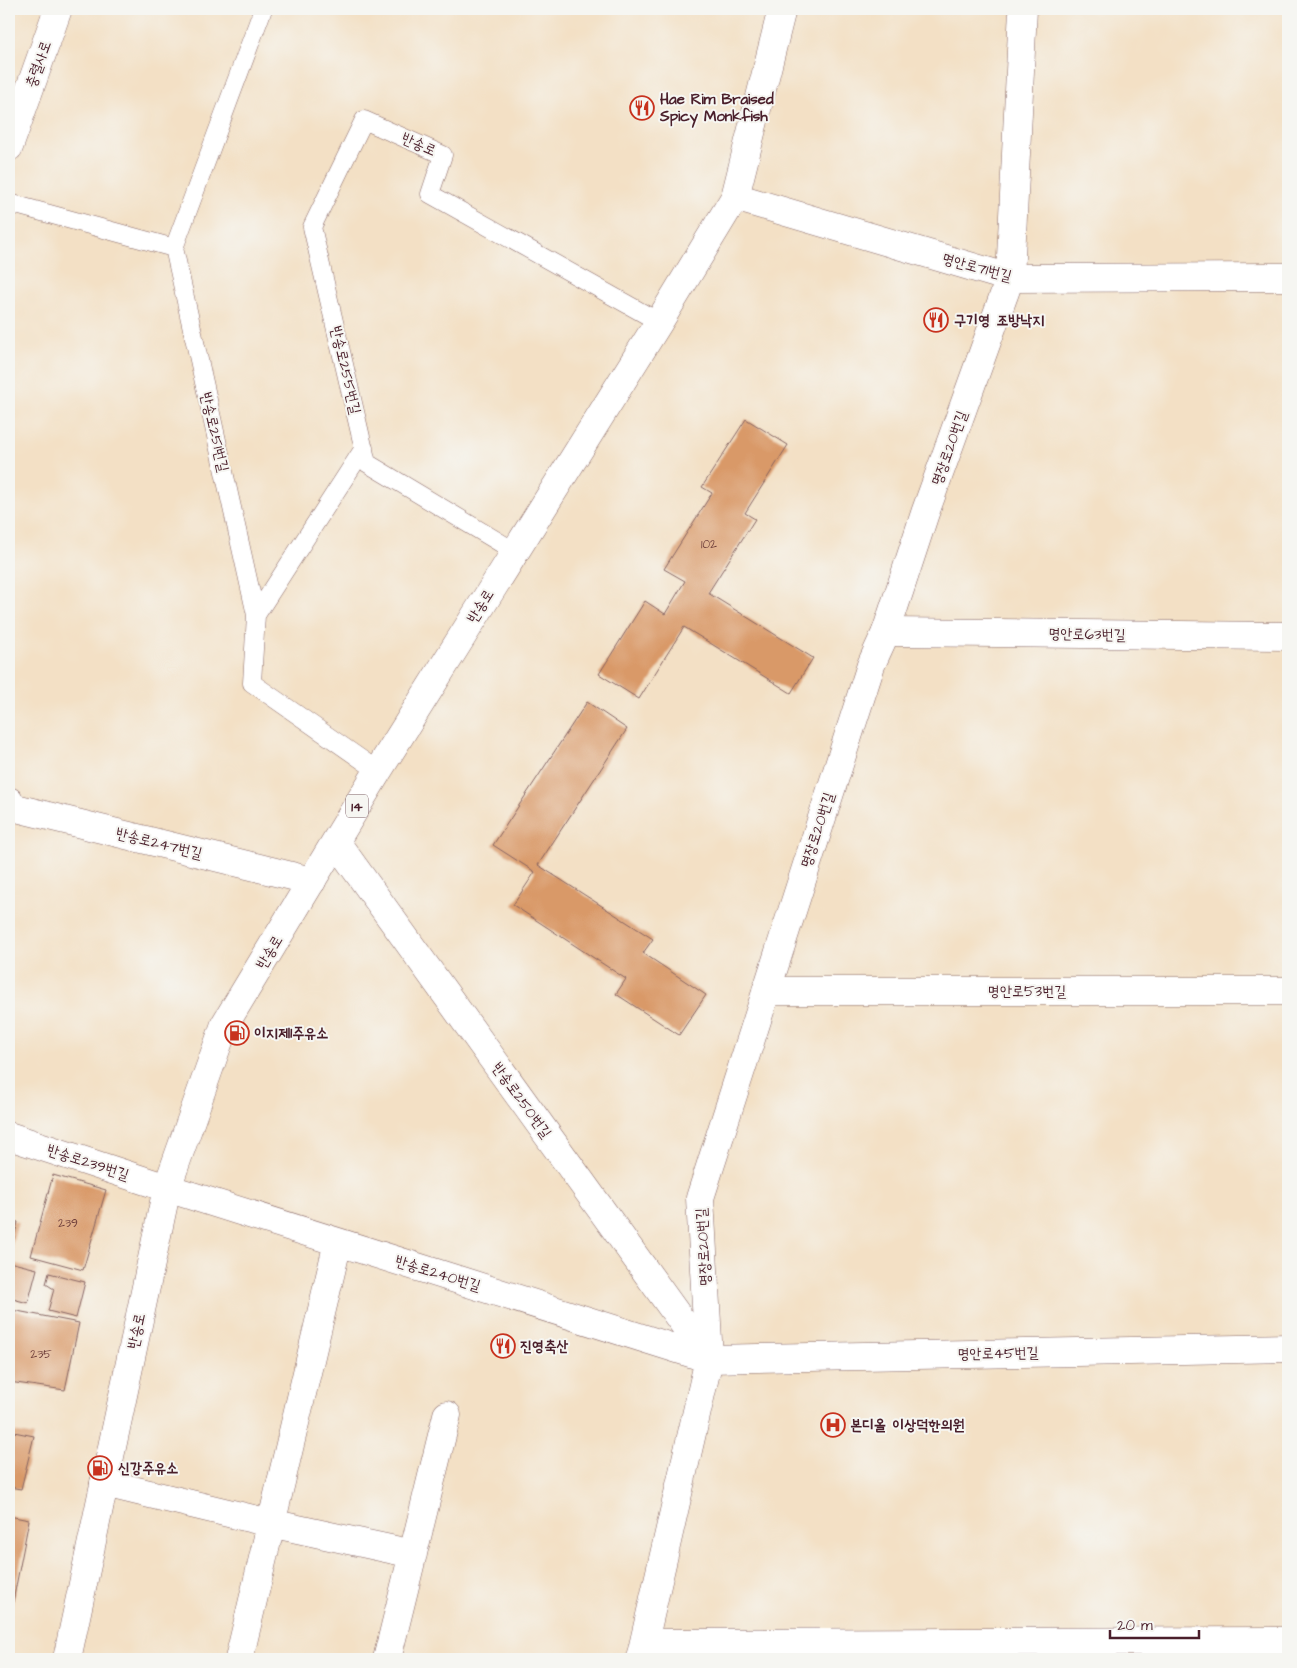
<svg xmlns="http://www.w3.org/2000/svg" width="1297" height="1668" viewBox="0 0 1297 1668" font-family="'Architects Daughter','Poor Story',sans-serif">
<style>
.building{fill:#d99968}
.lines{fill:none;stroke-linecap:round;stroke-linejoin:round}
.lane-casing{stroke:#856361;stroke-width:19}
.street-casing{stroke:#856361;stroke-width:29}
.secondary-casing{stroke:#856361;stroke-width:29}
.primary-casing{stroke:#856361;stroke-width:29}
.lane{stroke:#fff;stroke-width:18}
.street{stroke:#fff;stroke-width:28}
.secondary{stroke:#fff;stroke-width:28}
.primary{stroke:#fff;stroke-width:28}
.labels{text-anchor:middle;stroke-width:4;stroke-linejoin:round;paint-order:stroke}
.number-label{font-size:12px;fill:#6e3e3a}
.shield{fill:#f6f6f2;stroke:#7e6067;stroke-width:1}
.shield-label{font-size:14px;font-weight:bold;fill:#4a1f2b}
.street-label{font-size:15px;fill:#4a1f2b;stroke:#f6f6f2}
.poi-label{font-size:15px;font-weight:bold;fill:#4a1f2b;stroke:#f6f6f2;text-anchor:start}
</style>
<rect width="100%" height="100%" fill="#f6f6f2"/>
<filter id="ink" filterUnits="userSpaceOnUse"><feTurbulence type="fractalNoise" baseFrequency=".02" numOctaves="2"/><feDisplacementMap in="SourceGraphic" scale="10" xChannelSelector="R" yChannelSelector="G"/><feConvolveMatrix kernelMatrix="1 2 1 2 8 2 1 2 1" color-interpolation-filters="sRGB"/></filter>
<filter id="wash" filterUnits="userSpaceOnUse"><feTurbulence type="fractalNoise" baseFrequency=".0096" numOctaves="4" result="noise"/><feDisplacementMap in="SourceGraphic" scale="20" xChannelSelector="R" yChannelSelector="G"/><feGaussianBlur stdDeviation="1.12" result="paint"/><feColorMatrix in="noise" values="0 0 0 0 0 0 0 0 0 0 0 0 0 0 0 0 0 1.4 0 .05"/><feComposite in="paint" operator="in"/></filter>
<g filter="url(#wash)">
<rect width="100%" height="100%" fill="#f3e0c5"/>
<g id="blocks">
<path class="building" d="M 746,419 L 788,445 L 745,513 L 755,519 L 708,593 L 813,658 L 791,693 L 684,627 L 639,699 L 599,674 L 645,601 L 665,614 L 685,581 L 664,569 L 712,493 L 702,487 Z
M 587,702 L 627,729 L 538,865 L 653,939 L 643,953 L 706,995 L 679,1035 L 616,994 L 626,979 L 513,905 L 535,872 L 493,845 Z
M 53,1175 L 106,1190 L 83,1270 L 31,1256 Z
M 9,1220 L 18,1222 L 9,1256 Z
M 9,1262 L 37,1269 L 28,1303 L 9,1298 Z
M 49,1273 L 85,1282 L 76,1318 L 48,1311 L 54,1289 L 46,1284 Z
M 12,1310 L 79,1323 L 65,1390 L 9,1382 L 9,1326 Z
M 9,1431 L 34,1436 L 21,1489 L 9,1487 Z
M 9,1516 L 29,1520 L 10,1617 L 9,1617 Z"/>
</g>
</g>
<g filter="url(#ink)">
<use href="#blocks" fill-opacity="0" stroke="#856361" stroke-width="1"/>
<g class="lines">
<g class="lane-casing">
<path id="lane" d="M 9,203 L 174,248
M 364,448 L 256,615 L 252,683 L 378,771
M 514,551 L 367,463 L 312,227 L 364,120 L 443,155 L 430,194 L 659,322
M 256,615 L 174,248 L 263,9"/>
</g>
<g class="street-casing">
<path id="street" d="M 735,197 L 1010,278 L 1288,277
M 886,632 L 1288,636
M 9,801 L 12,807 L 312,881
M 336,842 L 709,1359
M 766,991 L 1288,991
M 9,1136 L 167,1188 L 709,1359 L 1288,1348
M 104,1483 L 270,1523 L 413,1554
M 645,1643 L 1288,1641
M 239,1659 L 338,1242
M 387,1659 L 447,1415"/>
</g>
<g class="secondary-casing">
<path id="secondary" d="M 9,147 L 58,9
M 640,1659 L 709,1359 L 700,1198 L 871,665 L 886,632 L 925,513 L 1010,278 L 1023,9"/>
</g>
<g class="primary-casing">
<path id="primary" d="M 67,1659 L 167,1188 L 225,1024 L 378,771 L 659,322 L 735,197 L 782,9"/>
</g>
<use href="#lane" class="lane"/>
<use href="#street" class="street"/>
<use href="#secondary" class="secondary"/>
<use href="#primary" class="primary"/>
</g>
</g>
<defs>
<g id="restaurant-ring" transform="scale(1.25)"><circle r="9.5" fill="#f6f6f2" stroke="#c8321e" stroke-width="1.5"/><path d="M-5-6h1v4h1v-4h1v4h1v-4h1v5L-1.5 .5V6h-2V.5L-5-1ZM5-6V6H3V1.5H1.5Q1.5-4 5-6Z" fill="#c8321e"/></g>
<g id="fuel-ring" transform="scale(1.25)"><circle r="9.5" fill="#f6f6f2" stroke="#c8321e" stroke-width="1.5"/><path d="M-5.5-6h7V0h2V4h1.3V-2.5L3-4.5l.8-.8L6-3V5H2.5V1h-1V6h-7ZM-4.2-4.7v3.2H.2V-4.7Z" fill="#c8321e"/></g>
<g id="hospital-ring" transform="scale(1.25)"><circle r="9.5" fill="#f6f6f2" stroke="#c8321e" stroke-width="1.5"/><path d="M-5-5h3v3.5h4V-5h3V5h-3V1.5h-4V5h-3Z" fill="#c8321e"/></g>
</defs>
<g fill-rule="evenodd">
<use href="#restaurant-ring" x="642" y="108"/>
<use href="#restaurant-ring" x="936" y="320"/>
<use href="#fuel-ring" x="237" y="1033"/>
<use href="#restaurant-ring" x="503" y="1346"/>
<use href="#hospital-ring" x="833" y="1425"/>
<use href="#fuel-ring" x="100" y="1468"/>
</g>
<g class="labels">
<g class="number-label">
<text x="709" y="548">102</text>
<text x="68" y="1227">239</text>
<text x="41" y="1358">235</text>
</g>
<rect class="shield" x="346" y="794.5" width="22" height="23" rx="4"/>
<g class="shield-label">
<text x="357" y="811">14</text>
</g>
<g class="street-label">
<text transform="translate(38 64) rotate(-70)" y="5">충렬사로</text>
<text transform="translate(419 144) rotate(24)" y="5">반송로</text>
<text transform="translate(977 267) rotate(15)" y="5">명안로71번길</text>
<text transform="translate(346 370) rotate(77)" y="5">반송로255번길</text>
<text transform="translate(215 432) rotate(77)" y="5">반송로251번길</text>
<text transform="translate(949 448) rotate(-70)" y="5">명장로20번길</text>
<text transform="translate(480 606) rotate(-58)" y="5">반송로</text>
<text transform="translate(1087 634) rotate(1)" y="5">명안로63번길</text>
<text transform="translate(817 830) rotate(-72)" y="5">명장로20번길</text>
<text transform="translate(159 843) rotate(14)" y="5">반송로247번길</text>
<text transform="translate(269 952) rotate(-59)" y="5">반송로</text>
<text x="1027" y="996">명안로53번길</text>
<text transform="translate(522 1100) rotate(54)" y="5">반송로250번길</text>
<text transform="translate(88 1162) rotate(18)" y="5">반송로239번길</text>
<text transform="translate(703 1247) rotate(-93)" y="5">명장로20번길</text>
<text transform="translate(438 1273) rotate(17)" y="5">반송로240번길</text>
<text transform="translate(136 1331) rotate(-78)" y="5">반송로</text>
<text transform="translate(998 1353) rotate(-1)" y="5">명안로45번길</text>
</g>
<g class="poi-label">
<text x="660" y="104">Hae Rim Braised<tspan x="660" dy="17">Spicy Monkfish</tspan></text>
<text x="954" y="325">구기영 조방낙지</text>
<text x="254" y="1038">이지제1주유소</text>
<text x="520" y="1351">진영축산</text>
<text x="850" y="1430">본디올 이상덕한의원</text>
<text x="118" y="1473">신강주유소</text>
</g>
</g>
<rect width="1297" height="1668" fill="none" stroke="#f6f6f2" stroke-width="30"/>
<path d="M1110 1630v8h89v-8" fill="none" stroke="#4a1f2b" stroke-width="2.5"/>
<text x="1117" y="1630" font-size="15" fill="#4a1f2b" stroke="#f6f6f2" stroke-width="4" paint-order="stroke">20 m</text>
</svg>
